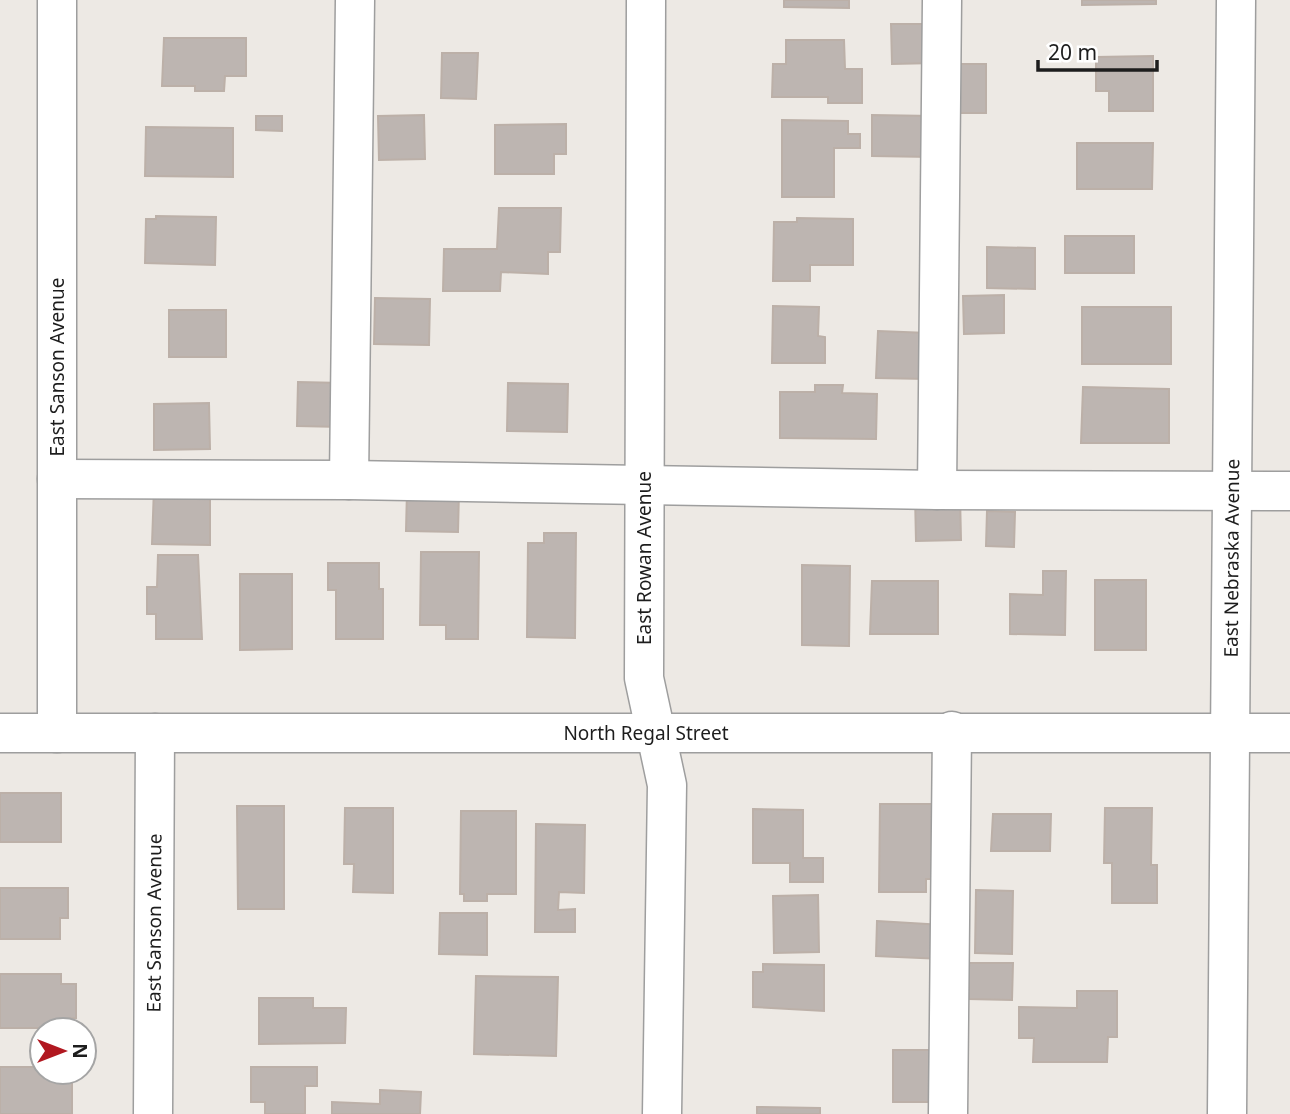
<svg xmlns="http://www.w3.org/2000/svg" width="1290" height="1114" viewBox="0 0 1290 1114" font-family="'Noto Sans',sans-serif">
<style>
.building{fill:#bdb5b1;stroke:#bcb0a8;stroke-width:2}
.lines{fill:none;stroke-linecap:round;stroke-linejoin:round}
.minor-casing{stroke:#9e9e9e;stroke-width:41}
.minor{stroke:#fff;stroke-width:38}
.labels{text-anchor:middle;stroke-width:5;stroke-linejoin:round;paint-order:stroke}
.street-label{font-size:19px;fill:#1d1d1d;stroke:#fff}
</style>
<rect width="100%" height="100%" fill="#ede9e4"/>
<path class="building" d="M 784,0 L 849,0 L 849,8 L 784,7 Z
M 1082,0 L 1156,0 L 1156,4 L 1082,5 Z
M 891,24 L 934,24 L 935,63 L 892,64 Z
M 164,38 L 246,38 L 246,76 L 225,76 L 224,91 L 195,91 L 195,86 L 162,86 Z
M 786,40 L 844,40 L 845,69 L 862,69 L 862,103 L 828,103 L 828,97 L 772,97 L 773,64 L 786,64 Z
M 442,53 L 478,53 L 476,99 L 441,98 Z
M 1153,56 L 1153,111 L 1109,111 L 1109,91 L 1096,91 L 1096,57 Z
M 960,64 L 986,64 L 986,113 L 960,113 Z
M 424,115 L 425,159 L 379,160 L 378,116 Z
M 872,115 L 933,116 L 932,157 L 872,156 Z
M 256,116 L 282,116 L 282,131 L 256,130 Z
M 782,120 L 848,121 L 848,134 L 860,134 L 860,148 L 834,148 L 834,197 L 782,197 Z
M 566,124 L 566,154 L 554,154 L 554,174 L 495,174 L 495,125 Z
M 146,127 L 233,128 L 233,177 L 145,176 Z
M 1077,143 L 1153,143 L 1152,189 L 1077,189 Z
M 499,208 L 561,208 L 560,252 L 548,252 L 548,274 L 501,272 L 500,291 L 443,291 L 444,249 L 497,249 Z
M 156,216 L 216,217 L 215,265 L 145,263 L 146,219 L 156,219 Z
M 797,218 L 853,219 L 853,265 L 810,265 L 810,281 L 773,281 L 774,222 L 797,222 Z
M 1065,236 L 1134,236 L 1134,273 L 1065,273 Z
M 987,247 L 1035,248 L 1035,289 L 987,288 Z
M 1004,295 L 1004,333 L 964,334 L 963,296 Z
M 375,298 L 430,299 L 429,345 L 374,344 Z
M 773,306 L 819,307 L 818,336 L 825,337 L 825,363 L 772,363 Z
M 1082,307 L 1171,307 L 1171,364 L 1082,364 Z
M 169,310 L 226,310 L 226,357 L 169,357 Z
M 878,331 L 928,333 L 927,379 L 876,378 Z
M 298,382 L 343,383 L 342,427 L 297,426 Z
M 508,383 L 568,384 L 567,432 L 507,431 Z
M 815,385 L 843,385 L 842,393 L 877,394 L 876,439 L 780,438 L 780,392 L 815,392 Z
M 1083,387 L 1169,389 L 1169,443 L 1081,443 Z
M 209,403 L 210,449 L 154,450 L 154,404 Z
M 154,487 L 210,488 L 210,545 L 152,544 Z
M 407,490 L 459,491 L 458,532 L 406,531 Z
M 960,495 L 961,540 L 916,541 L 915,496 Z
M 987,511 L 1015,512 L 1014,547 L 986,546 Z
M 544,533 L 576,533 L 575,638 L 527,637 L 528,543 L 544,543 Z
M 421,552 L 479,552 L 478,639 L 446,639 L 446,625 L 420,625 Z
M 158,555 L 198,555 L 202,639 L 156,639 L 156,614 L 147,614 L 147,587 L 157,587 Z
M 328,563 L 379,563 L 379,589 L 383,589 L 383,639 L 336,639 L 336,590 L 328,590 Z
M 802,565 L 850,566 L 849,646 L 802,645 Z
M 1043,571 L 1066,571 L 1065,635 L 1010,634 L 1010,594 L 1043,595 Z
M 240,574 L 292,574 L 292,649 L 240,650 Z
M 1095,580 L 1146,580 L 1146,650 L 1095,650 Z
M 872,581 L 938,581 L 938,634 L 870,634 Z
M 0,793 L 61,793 L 61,842 L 0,842 Z
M 880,804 L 932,804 L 931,879 L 926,879 L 926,892 L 879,892 Z
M 237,806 L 284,806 L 284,909 L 238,909 Z
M 345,808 L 393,808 L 393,893 L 353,892 L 354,864 L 344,864 Z
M 1105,808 L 1152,808 L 1151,865 L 1157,865 L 1157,903 L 1112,903 L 1112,863 L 1104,863 Z
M 753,809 L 803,810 L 803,858 L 823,858 L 823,882 L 790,882 L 790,863 L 753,863 Z
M 461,811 L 516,811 L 516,894 L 487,894 L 487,901 L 464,901 L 464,894 L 460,894 Z
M 993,814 L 1051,814 L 1050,851 L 991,851 Z
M 536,824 L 585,825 L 584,893 L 559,892 L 558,910 L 575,909 L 575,932 L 535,932 Z
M 0,888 L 68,888 L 68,918 L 60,918 L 60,939 L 0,939 Z
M 976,890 L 1013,891 L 1012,954 L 975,953 Z
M 818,895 L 819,952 L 774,953 L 773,896 Z
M 440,913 L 487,913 L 487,955 L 439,954 Z
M 877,921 L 943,925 L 942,959 L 876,956 Z
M 969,963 L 1013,963 L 1012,1000 L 969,999 Z
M 763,964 L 824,965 L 824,1011 L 753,1007 L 753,972 L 763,972 Z
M 0,974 L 61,974 L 61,984 L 76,984 L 76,1018 L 61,1019 L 61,1028 L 0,1028 Z
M 476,976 L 558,977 L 556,1056 L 474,1054 Z
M 1077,991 L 1117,991 L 1117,1037 L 1108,1037 L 1107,1062 L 1033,1062 L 1034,1038 L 1019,1038 L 1019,1007 L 1077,1008 Z
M 259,998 L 313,998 L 313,1008 L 346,1008 L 345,1043 L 259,1044 Z
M 893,1050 L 938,1050 L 937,1102 L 893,1102 Z
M 0,1067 L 42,1067 L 42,1072 L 72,1072 L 72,1114 L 0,1114 Z
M 251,1067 L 317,1067 L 317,1086 L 305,1086 L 305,1114 L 265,1114 L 265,1102 L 251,1102 Z
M 380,1090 L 421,1092 L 420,1114 L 332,1114 L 332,1102 L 380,1104 Z
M 757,1107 L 820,1108 L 820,1114 L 757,1114 Z"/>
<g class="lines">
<g class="minor-casing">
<g id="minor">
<path d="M 57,0 L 57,733"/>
<path d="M 646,0 L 644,678 L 667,785 L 662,1114"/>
<path d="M 57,479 L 349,480 L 937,490 L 1290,491"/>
<path d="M 349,480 L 355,0"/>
<path d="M 937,490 L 942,0"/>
<path id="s1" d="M 0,733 L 1290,733"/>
<path id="s2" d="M 153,1114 L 155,733"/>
<path d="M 948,1114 L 952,731"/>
<path id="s3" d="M 1227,1114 L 1236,0"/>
</g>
</g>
<use href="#minor" class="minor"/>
</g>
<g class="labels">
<g class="street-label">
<text transform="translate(57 367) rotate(-90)" y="7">East Sanson Avenue</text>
<text dy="7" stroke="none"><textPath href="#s3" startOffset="556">East Nebraska Avenue</textPath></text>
<text transform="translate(644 558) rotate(-90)" y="7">East Rowan Avenue</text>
<text dy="7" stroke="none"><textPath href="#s1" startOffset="646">North Regal Street</textPath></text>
<text dy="7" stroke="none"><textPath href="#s2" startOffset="191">East Sanson Avenue</textPath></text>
</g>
</g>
<g transform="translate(63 1051) rotate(90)"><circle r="33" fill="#ffffff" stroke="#a5a5a5" stroke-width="2"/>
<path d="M0-5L12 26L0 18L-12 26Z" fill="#b11820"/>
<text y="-10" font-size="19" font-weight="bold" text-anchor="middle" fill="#1d1d1d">N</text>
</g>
<path d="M1038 60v10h119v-10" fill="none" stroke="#1d1d1d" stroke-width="3.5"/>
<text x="1048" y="60" font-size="21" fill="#1d1d1d" stroke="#ffffff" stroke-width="5" paint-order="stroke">20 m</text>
</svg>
